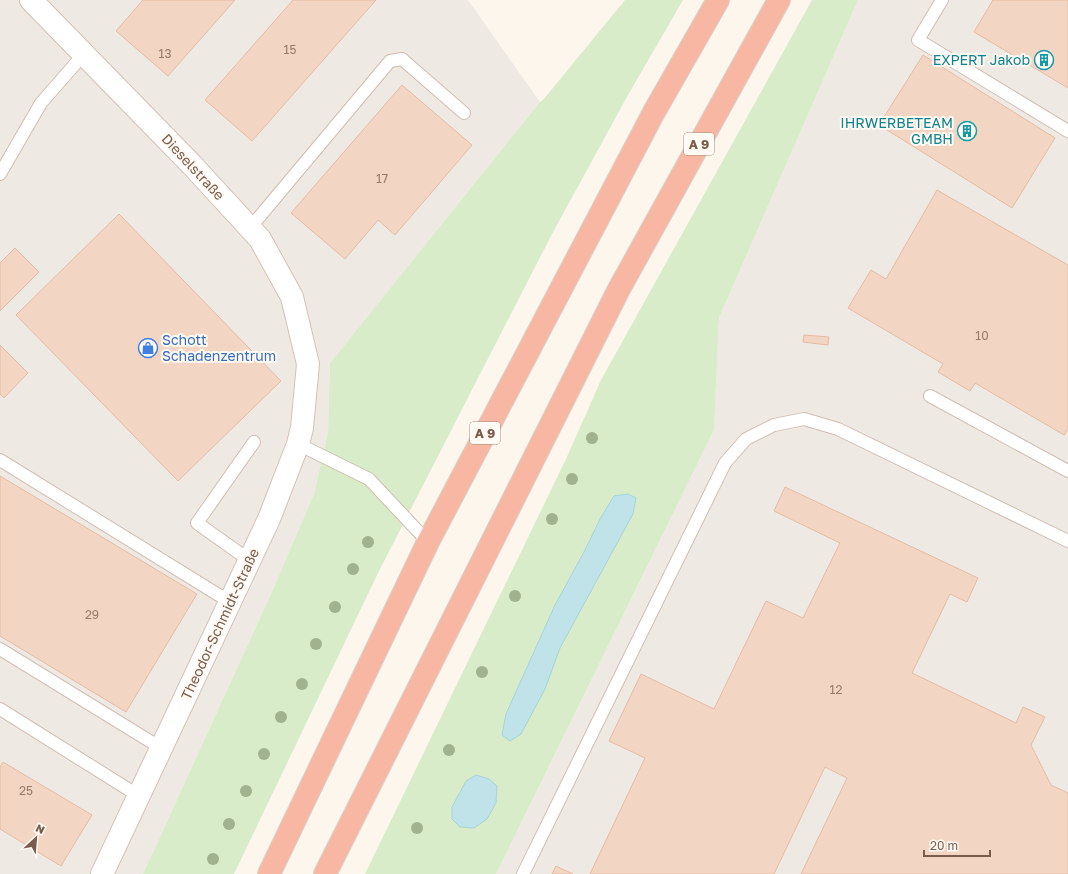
<svg xmlns="http://www.w3.org/2000/svg" width="1068" height="874" viewBox="0 0 1068 874" font-family="'Golos Text',sans-serif">
<style>
.industrial{fill:#efe9e4}
.green{fill:#d8ecc9;fill-rule:evenodd}
.water{fill:#bfe3e8;stroke:#a5d3da}
.building{fill:#f3d5c3;stroke:#e6bba3}
.lines{fill:none;stroke-linecap:round;stroke-linejoin:round}
.lane-casing{stroke:#d1beb0;stroke-width:14}
.secondary-casing{stroke:#d6c0b0;stroke-width:24}
.highway-casing{stroke:#dad1cd;stroke-width:24}
.lane{stroke:#fff;stroke-width:12}
.secondary{stroke:#fff;stroke-width:22}
.highway{stroke:#f7b7a3;stroke-width:22}
.tree{fill:#a0b28e}
.labels{text-anchor:middle;stroke-width:4;stroke-linejoin:round;paint-order:stroke}
.number-label{font-size:12px;fill:#987a6a}
.shield{fill:#fffaf3;stroke:#a28b7f;stroke-width:1}
.shield-label{font-size:13px;font-weight:bold;fill:#7a5c4d}
.culture-label{font-size:14px;fill:#0d838f;stroke:#fffaf3;text-anchor:end}
.street-label{font-size:14px;fill:#7a5c4d;stroke:#fffaf3}
.shop-label{font-size:14px;fill:#366cbe;stroke:#fffaf3;text-anchor:start}
</style>
<rect width="100%" height="100%" fill="#fdf6ec"/>
<path class="industrial" d="M 0,0 L 468,0 L 540,102 L 330,363 L 328,432 L 314,494 L 271,594 L 143,874 L 0,874 Z
M 858,0 L 1068,0 L 1068,874 L 496,874 L 714,430 L 719,318 Z"/>
<path class="green" d="M 625,0 L 683,0 L 628,95 L 552,234 L 378,573 L 234,874 L 143,874 L 271,594 L 314,494 L 328,432 L 330,363 L 540,102 L 543,100 Z
M 812,0 L 858,0 L 719,318 L 714,430 L 496,874 L 365,874 L 566,459 L 601,380 ZM 614,496 L 633,514 L 560,648 L 545,689 L 506,714 L 555,605 L 584,552 L 600,519 Z"/>
<path class="water" d="M 628,494 L 636,498 L 633,514 L 560,648 L 545,689 L 521,734 L 510,741 L 502,735 L 506,714 L 555,605 L 584,552 L 600,519 L 614,496 Z
M 476,775 L 489,779 L 497,786 L 496,803 L 487,819 L 474,828 L 460,827 L 452,819 L 452,807 L 466,781 Z"/>
<path class="building" d="M 143,0 L 235,0 L 168,76 L 116,31 Z
M 293,0 L 376,0 L 252,141 L 205,100 Z
M 993,0 L 1068,0 L 1068,88 L 974,32 Z
M 923,55 L 1055,138 L 1012,208 L 879,125 Z
M 402,85 L 472,145 L 395,235 L 378,220 L 345,259 L 291,213 Z
M 937,190 L 1068,265 L 1068,429 L 1064,435 L 975,383 L 970,391 L 938,372 L 943,364 L 848,308 L 871,270 L 886,279 Z
M 119,214 L 281,381 L 178,481 L 16,315 Z
M 15,248 L 39,272 L 0,311 L 0,263 Z
M 804,335 L 829,337 L 828,345 L 803,342 Z
M 0,345 L 28,373 L 4,398 L 0,394 Z
M 0,476 L 197,594 L 126,712 L 0,636 Z
M 785,487 L 978,578 L 967,602 L 950,594 L 912,673 L 1016,723 L 1023,707 L 1045,717 L 1031,745 L 1051,785 L 1068,793 L 1068,874 L 801,874 L 847,778 L 825,767 L 774,874 L 590,874 L 645,758 L 609,741 L 641,674 L 714,709 L 766,601 L 803,618 L 840,543 L 774,511 Z
M 3,762 L 92,815 L 61,866 L 0,829 L 0,767 Z
M 556,866 L 573,874 L 552,874 Z"/>
<g class="lines">
<g class="lane-casing">
<path id="lane" d="M 942,0 L 918,40 L 1068,131
M 0,174 L 41,103 L 84,54
M 250,228 L 390,61 L 402,59 L 464,113
M 930,396 L 1068,471
M 298,444 L 369,479 L 428,542
M 0,460 L 230,602
M 249,560 L 197,523 L 254,442
M 0,649 L 161,748
M 0,709 L 139,796
M 523,874 L 725,463 L 746,439 L 774,425 L 804,419 L 838,429 L 1068,541"/>
</g>
<g class="secondary-casing">
<path id="secondary" d="M 31,0 L 192,165 L 260,239 L 292,297 L 308,364 L 302,428 L 298,444 L 269,519 L 102,874"/>
</g>
<g class="highway-casing">
<path id="highway" d="M 269,874 L 428,542 L 654,112 L 718,0
M 325,874 L 619,289 L 779,0"/>
</g>
<use href="#lane" class="lane"/>
<use href="#secondary" class="secondary"/>
<use href="#highway" class="highway"/>
</g>
<g class="tree">
<circle cx="592" cy="438" r="6"/>
<circle cx="572" cy="479" r="6"/>
<circle cx="552" cy="519" r="6"/>
<circle cx="368" cy="542" r="6"/>
<circle cx="353" cy="569" r="6"/>
<circle cx="515" cy="596" r="6"/>
<circle cx="335" cy="607" r="6"/>
<circle cx="316" cy="644" r="6"/>
<circle cx="482" cy="672" r="6"/>
<circle cx="302" cy="684" r="6"/>
<circle cx="281" cy="717" r="6"/>
<circle cx="449" cy="750" r="6"/>
<circle cx="264" cy="754" r="6"/>
<circle cx="246" cy="791" r="6"/>
<circle cx="229" cy="824" r="6"/>
<circle cx="417" cy="828" r="6"/>
<circle cx="213" cy="859" r="6"/>
</g>
<defs>
<g id="building-ring" transform="scale(1)"><circle r="9.5" fill="#fffaf3" stroke="#0f9aa8" stroke-width="1.5"/><path d="M-4-6H4V6H1V3H-1V6H-4ZM-2.5-4.3h1.7v1.8h-1.7ZM.8-4.3h1.7v1.8H.8ZM-2.5-1h1.7V.8h-1.7ZM.8-1h1.7V.8H.8Z" fill="#0f9aa8"/></g>
<g id="shop-ring" transform="scale(1)"><circle r="9.5" fill="#fffaf3" stroke="#3f7fe0" stroke-width="1.5"/><path d="M-5-2.5h2.3a2.7 3.5 0 0 1 5.4 0H5L5.5 6h-11ZM-1.5-2.5h3a1.5 2.3 0 0 0-3 0Z" fill="#3f7fe0"/></g>
</defs>
<g fill-rule="evenodd">
<use href="#building-ring" x="1044" y="60"/>
<use href="#building-ring" x="967" y="131"/>
<use href="#shop-ring" x="148" y="348"/>
</g>
<g class="labels">
<g class="number-label">
<text x="290" y="54">15</text>
<text x="165" y="58">13</text>
<text x="382" y="183">17</text>
<text x="982" y="340">10</text>
<text x="92" y="619">29</text>
<text x="836" y="694">12</text>
<text x="26" y="795">25</text>
</g>
<g class="shield">
<rect x="684" y="133" width="30" height="22" rx="3"/>
<rect x="470" y="422" width="30" height="22" rx="3"/>
</g>
<g class="shield-label">
<text x="699" y="149">A 9</text>
<text x="485" y="438">A 9</text>
</g>
<g class="culture-label">
<text x="1030" y="65">EXPERT Jakob</text>
<text x="953" y="128">IHRWERBETEAM<tspan x="953" dy="16">GMBH</tspan></text>
</g>
<g class="street-label">
<text transform="translate(193 167) rotate(47)" y="5">Dieselstraße</text>
<text transform="translate(220 624) rotate(-65)" y="5">Theodor-Schmidt-Straße</text>
</g>
<g class="shop-label">
<text x="162" y="345">Schott<tspan x="162" dy="16">Schadenzentrum</tspan></text>
</g>
</g>
<g transform="translate(36 838) rotate(26)" stroke="#fffaf3" stroke-width="3" paint-order="stroke">
<path d="M0-3L7 15L0 10L-7 15Z" fill="#7a5c4d"/>
<text y="-6" font-size="11" font-weight="bold" text-anchor="middle" fill="#7a5c4d">N</text>
</g>
<path d="M924 850v6h66v-6" fill="none" stroke="#7a5c4d" stroke-width="2"/>
<text x="930" y="850" font-size="12" fill="#7a5c4d" stroke="#fffaf3" stroke-width="3" paint-order="stroke">20 m</text>
</svg>
